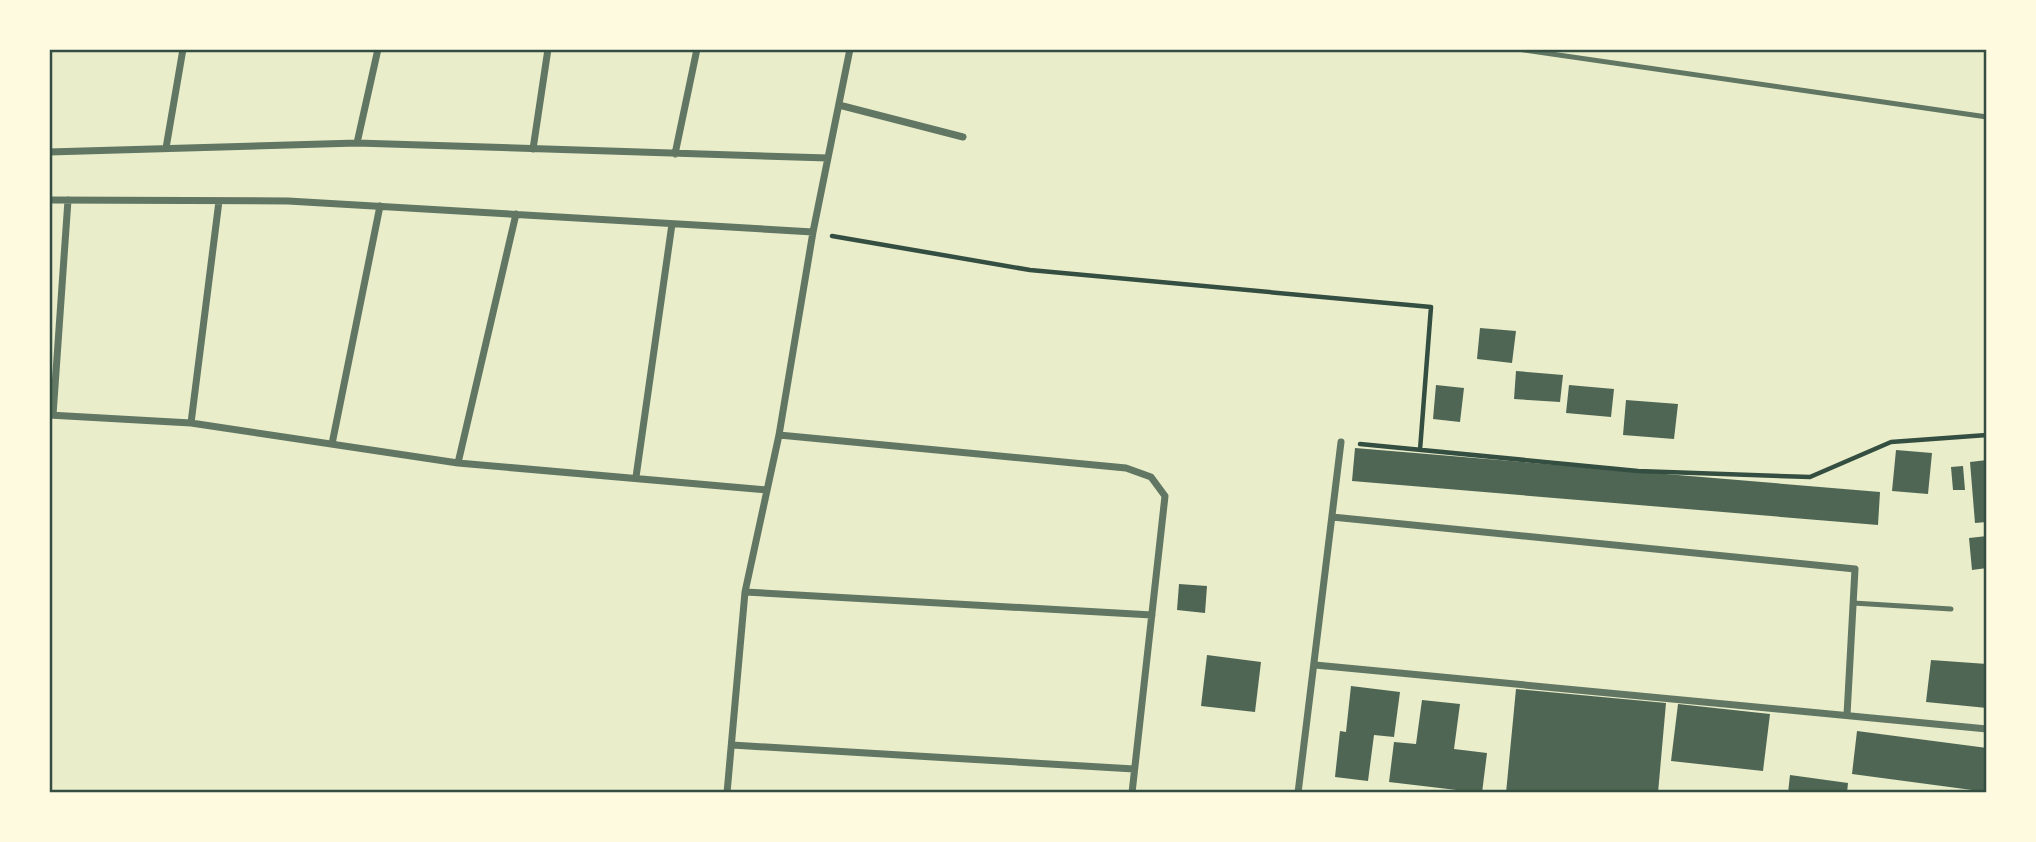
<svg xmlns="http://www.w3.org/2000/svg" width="2036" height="842" viewBox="0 0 2036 842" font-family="Rubik,sans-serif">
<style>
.building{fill:#4f6655}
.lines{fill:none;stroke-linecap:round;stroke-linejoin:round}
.path{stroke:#344e41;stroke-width:4.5}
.service{stroke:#617663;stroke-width:5}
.minor{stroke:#617663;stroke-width:7}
.neatline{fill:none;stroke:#344e41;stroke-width:2.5}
</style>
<rect width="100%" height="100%" fill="#e9edc9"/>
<path class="building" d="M 1480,328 L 1516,331 L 1512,363 L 1477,359 Z
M 1516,371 L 1563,375 L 1560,402 L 1514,399 Z
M 1436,385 L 1464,388 L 1460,422 L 1433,419 Z
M 1569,385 L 1614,389 L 1611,417 L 1566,413 Z
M 1626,400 L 1678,404 L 1674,439 L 1623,435 Z
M 1355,448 L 1880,492 L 1878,525 L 1352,481 Z
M 1896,450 L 1932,453 L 1928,494 L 1892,491 Z
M 1987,460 L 1987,522 L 1975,523 L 1970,462 Z
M 1963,466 L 1965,490 L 1953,490 L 1951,467 Z
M 1987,536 L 1987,568 L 1972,570 L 1969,538 Z
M 1179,584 L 1207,586 L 1205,613 L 1177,610 Z
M 1207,655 L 1261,662 L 1255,712 L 1201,706 Z
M 1931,660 L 1987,664 L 1987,708 L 1926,702 Z
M 1351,686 L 1400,692 L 1394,737 L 1374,735 L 1368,781 L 1335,777 L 1340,731 L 1346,732 Z
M 1516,689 L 1666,703 L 1658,793 L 1506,793 Z
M 1422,700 L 1460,704 L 1454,749 L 1487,753 L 1482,793 L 1389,782 L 1394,742 L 1416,744 Z
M 1678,704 L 1770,714 L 1763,771 L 1671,761 Z
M 1857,731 L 1987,748 L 1987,792 L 1852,774 Z
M 1790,775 L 1848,783 L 1847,793 L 1788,793 Z"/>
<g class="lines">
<path class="path" d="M 832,236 L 1030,270 L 1431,307 L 1420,450
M 1360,444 L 1638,471 L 1810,477 L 1891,442 L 1987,435"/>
<path class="service" d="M 1517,49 L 1987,117
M 1853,603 L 1951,609"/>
<path class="minor" d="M 839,105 L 963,137
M 357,143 L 378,49
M 166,148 L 183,49
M 533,149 L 548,49
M 49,152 L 357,143 L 828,158
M 675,154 L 697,49
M 49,200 L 288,201 L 813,232
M 49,415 L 191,423 L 458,463 L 767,490
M 53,415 L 68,200
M 191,423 L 219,201
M 779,435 L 1126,468 L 1151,477 L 1165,496 L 1132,793
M 332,444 L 380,206
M 458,463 L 516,214
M 636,477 L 672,224
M 1332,517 L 1855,569 L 1847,715
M 745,592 L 1152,615
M 1315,665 L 1987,729
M 732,745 L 1134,769
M 727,793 L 745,592 L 779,435 L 813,232 L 850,49
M 1298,793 L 1341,442"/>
</g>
<rect width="2036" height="842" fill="none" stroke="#fefae0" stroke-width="102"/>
<rect x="51" y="51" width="1934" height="740" class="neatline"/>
</svg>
